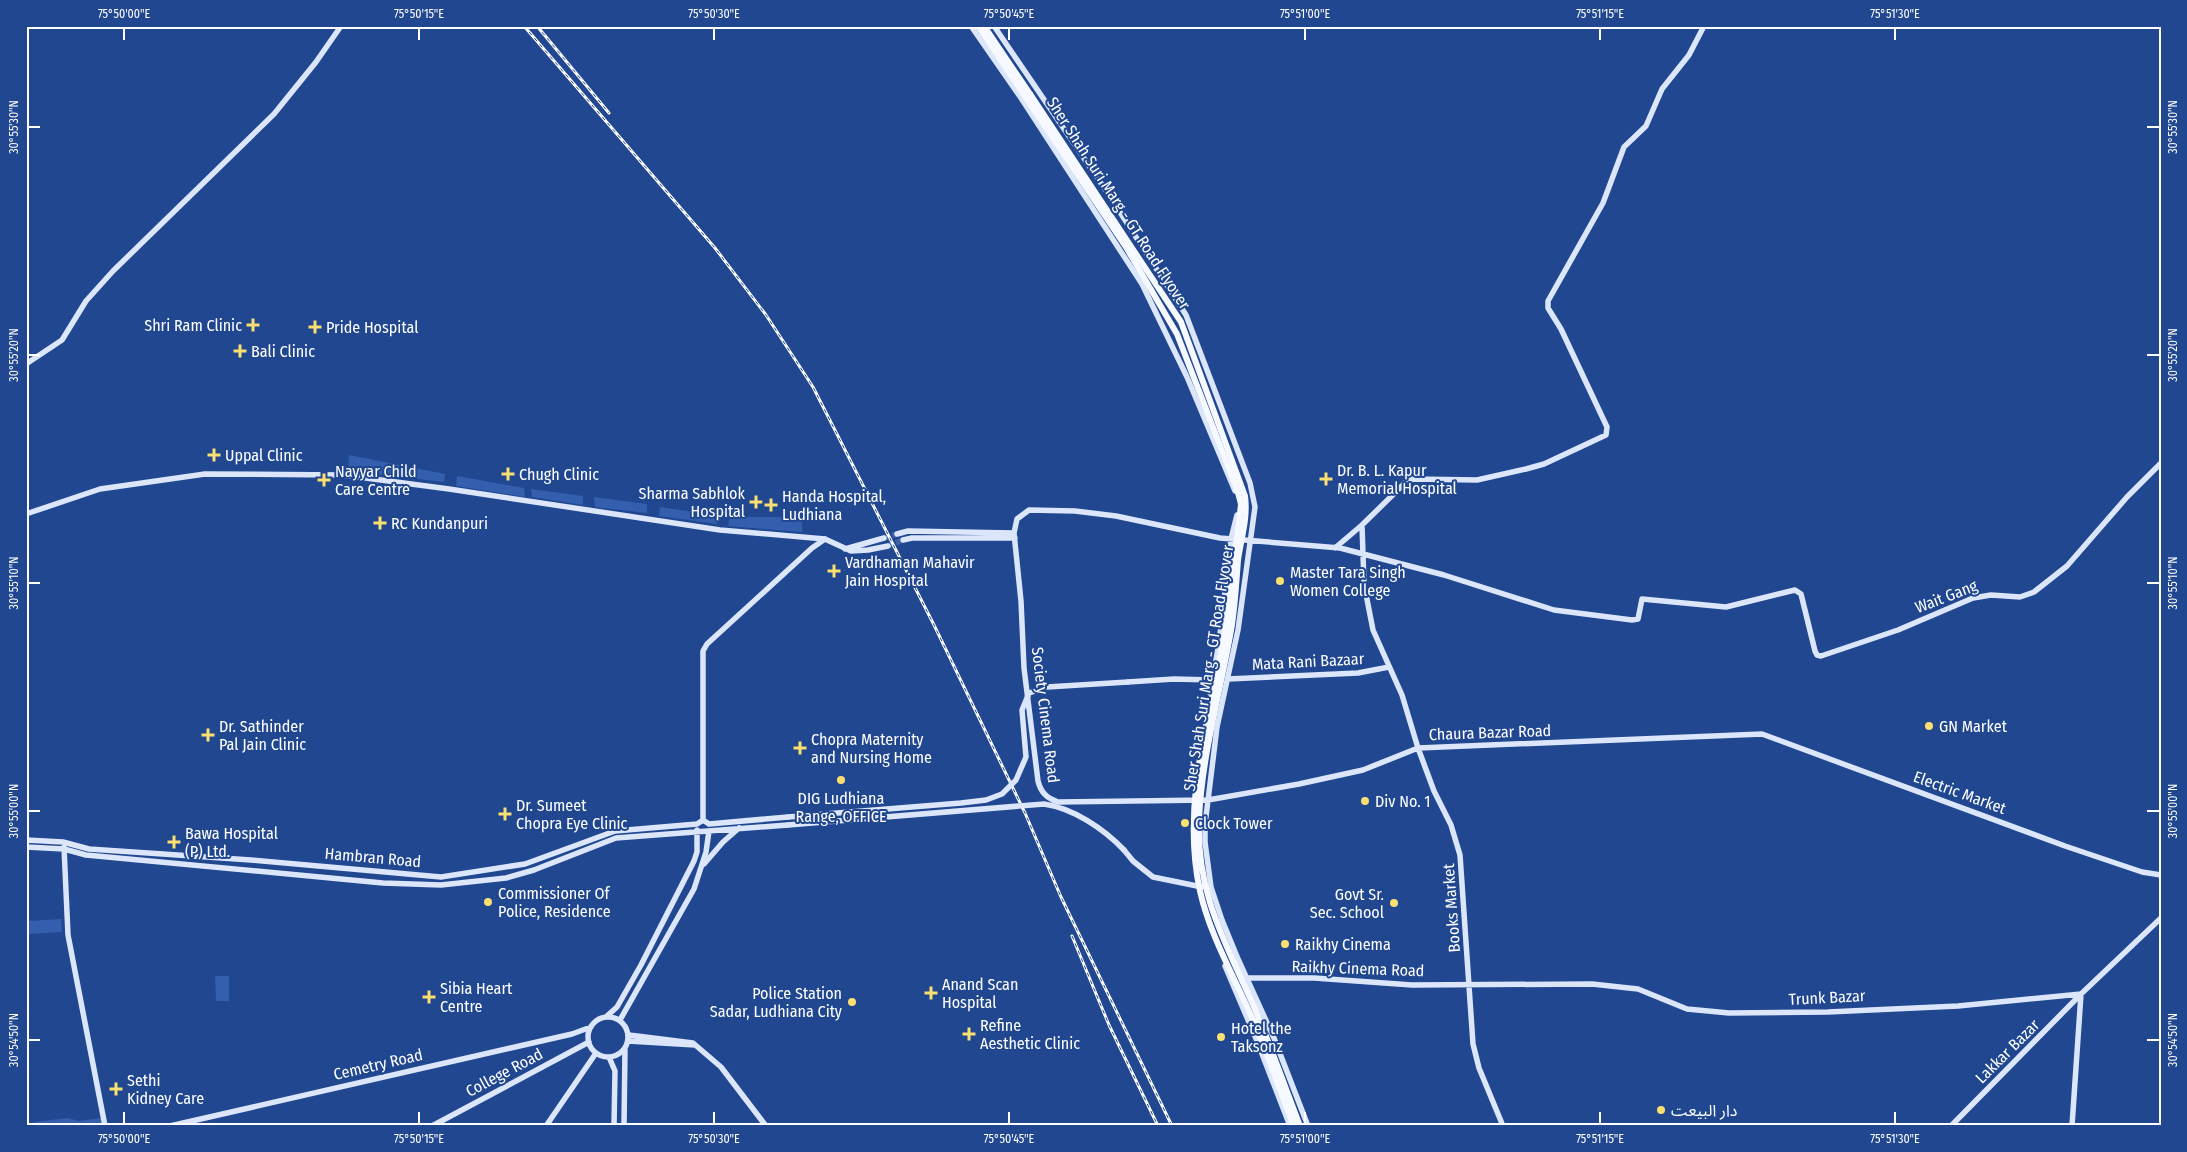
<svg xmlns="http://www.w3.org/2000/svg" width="2187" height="1152" viewBox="0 0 2187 1152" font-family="'Fira Sans Condensed','Noto Sans Arabic',sans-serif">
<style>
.green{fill:#335fae}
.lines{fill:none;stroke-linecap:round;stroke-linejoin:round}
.secondary-tunnel{stroke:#4163a1;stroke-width:5.5;stroke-dasharray:5.5 3;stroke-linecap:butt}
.secondary{stroke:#dce6fa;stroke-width:5.5}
.primary{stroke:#f6f9ff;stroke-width:6}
.rail-casing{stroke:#fff;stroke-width:3}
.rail{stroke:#204790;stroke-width:1;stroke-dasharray:4;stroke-linecap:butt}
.secondary-bridge{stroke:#dce6fa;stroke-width:5.5}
.primary-bridge{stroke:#f6f9ff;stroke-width:6}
.ticks{fill:none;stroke:#fff;stroke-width:2}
.poi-dot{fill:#fadf71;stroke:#204790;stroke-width:2}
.labels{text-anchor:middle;stroke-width:4;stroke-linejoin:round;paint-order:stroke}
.street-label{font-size:16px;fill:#fff;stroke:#204790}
.poi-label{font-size:16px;fill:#fff;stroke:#204790;text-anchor:start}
.neatline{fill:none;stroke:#fff;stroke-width:2}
.ticks-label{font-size:12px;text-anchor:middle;fill:#fff}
</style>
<rect width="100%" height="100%" fill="#204790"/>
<path class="green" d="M 349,455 L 445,474 L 444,482 L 348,471 Z
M 457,476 L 524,488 L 525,497 L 456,486 Z
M 531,489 L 583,496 L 583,505 L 532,497 Z
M 594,497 L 647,504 L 647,513 L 595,507 Z
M 660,507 L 719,516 L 717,524 L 659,516 Z
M 730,517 L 802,517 L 802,532 L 728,526 Z
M 61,919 L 62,932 L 29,934 L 28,921 Z
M 215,976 L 229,976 L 229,1001 L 216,1001 Z
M 67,1118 L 79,1121 L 101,1118 L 102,1126 L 28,1126 L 35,1122 Z"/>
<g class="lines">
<path class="secondary-tunnel" d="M 884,538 L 897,534
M 888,546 L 903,540"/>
<path class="secondary" d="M 971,26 L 1021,98 L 1142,284 L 1187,377 L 1235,491
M 994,26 L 1109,195 L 1186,315 L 1250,483 L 1255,507 L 1238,630 L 1217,727 L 1205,825 L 1205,842 L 1211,887 L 1222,920 L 1238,959 L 1274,1038 L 1308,1126
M 26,364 L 62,340 L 86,301 L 113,271 L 274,114 L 316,62 L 341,26
M 2161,463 L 2127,497 L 2067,566 L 2034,592 L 2020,597 L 1991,595 L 1973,598 L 1898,630 L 1821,656 L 1817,655 L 1815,651 L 1801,594 L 1795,590 L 1726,607 L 1642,599 L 1638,619 L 1632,620 L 1554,610 L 1444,575 L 1340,548 L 1220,538 L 1116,516 L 1075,511 L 1029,510 L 1017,519 L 1014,533 L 1021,601 L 1024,668 L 1038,781 C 1041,793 1047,798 1058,802 L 1208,800 L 1299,784 L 1363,770 L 1418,748 L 1762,734 L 2065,846 L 2142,872 L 2161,875
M 26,514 L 100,489 L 205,474 L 343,475 L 449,489 L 720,530 L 825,539 L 851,551 L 868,550 L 888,546
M 1362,525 L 1364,584 L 1373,630 L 1402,695 L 1418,748 L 1434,791 L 1451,825 L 1460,855 L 1473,1044 L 1479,1068 L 1503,1126
M 897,534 L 908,531 L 1014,533
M 903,540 L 912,538 L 1015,538
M 1335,548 L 1362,525 L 1407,481 L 1412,479 L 1477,480 L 1526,469 L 1544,464 L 1606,435 L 1607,427 L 1561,329 L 1548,308 L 1548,301 L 1603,203 L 1624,147 L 1646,126 L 1662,89 L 1689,55 L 1704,26
M 845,549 L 884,538
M 1228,679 L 1358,673 L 1389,667
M 1128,682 L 1174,679 L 1212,680
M 1210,693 L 1219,643 L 1231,539 L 1237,515
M 703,820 L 703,651 L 707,644 L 812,548 L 825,539
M 709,824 L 788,817
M 26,840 L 63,842 L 89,849 L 251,860 L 441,877 L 525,864 L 615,831 L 697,824 L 703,820 L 709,824
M 26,847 L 64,849 L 86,855 L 383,883 L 441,885 L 506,878 L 534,870 L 616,838 L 788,825
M 64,847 L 68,935 L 105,1126
M 1124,850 L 1133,861 L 1153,877 L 1202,887
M 704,864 L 723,842 L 739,828
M 1225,966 L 1257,1041 L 1290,1126
M 1246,978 L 1314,978 L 1412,985 L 1592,984 L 1638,989 L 1687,1009 L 1729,1013 L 1828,1012 L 1958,1006 L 2081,994
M 607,1016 L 617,1007 L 641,965 L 694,861 L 697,852 L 697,830
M588 1037a20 20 0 1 1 40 0a20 20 0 1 1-40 0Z
M 620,1020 L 694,889 L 706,852 L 709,831
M 629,1035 L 693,1043 L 721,1067 L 766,1126
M 628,1041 L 695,1045
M 609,1057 L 615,1071 L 614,1126
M 170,1126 L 572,1034 L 591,1027
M 432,1126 L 589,1042
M 546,1126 L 596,1053
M 624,1126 L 625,1049
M 1951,1126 L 2081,994 L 2161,918
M 2072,1126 L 2081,994"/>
<path class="primary" d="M 978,26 L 1126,247 L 1177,334 L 1237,489 L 1241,504 L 1238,532
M 984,26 L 1030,94"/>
<g class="rail-casing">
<path id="rail" d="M 524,26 L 715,248 L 766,315 L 813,387 L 934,625 L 1025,813 L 1061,897 L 1172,1126
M 537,26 L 609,113
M 1072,936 L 1109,1025 L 1158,1126"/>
</g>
<use href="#rail" class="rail"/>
<path class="secondary-bridge" d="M 788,817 L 961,803 L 986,800 L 1002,794 L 1016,780 L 1026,757 L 1022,710 L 1029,693 L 1047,687 L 1128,682
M 788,825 L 1044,804 C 1073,808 1104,829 1124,850"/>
<path class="primary-bridge" d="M 1030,94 L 1181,322 L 1245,496 C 1248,518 1241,539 1238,560 C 1236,585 1235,611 1230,636 C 1219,697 1202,756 1199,819 C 1196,894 1226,943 1255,1009 C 1271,1047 1285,1087 1300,1126
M 1238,532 C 1231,565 1231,600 1225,633 C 1209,716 1181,806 1200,891 C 1210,936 1235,978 1253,1020 C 1268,1055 1280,1091 1294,1126"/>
</g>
<path class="ticks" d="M 124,28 L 124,40M 419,28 L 419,40M 714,28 L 714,40M 1009,28 L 1009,40M 1305,28 L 1305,40M 1600,28 L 1600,40M 1895,28 L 1895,40M 28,127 L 40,127M 2147,127 L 2160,127M 28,355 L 40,355M 2147,355 L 2160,355M 28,583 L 40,583M 2147,583 L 2160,583M 28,811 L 40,811M 2147,811 L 2160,811M 28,1040 L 40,1040M 2147,1040 L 2160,1040M 124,1112 L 124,1124M 419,1112 L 419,1124M 714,1112 L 714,1124M 1009,1112 L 1009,1124M 1305,1112 L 1305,1124M 1600,1112 L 1600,1124M 1895,1112 L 1895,1124"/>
<g class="poi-dot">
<path d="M250.5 317.5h5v5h5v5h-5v5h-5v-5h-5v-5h5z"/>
<path d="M312.5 319.5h5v5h5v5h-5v5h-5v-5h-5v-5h5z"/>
<path d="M237.5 343.5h5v5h5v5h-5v5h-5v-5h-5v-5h5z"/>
<path d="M211.5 447.5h5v5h5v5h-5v5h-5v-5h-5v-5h5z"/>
<path d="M505.5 466.5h5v5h5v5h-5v5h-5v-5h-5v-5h5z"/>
<path d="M1323.5 471.5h5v5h5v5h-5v5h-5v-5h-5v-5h5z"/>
<path d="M321.5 472.5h5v5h5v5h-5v5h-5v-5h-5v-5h5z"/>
<path d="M753.5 494.5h5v5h5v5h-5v5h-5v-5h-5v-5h5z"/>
<path d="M768.5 497.5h5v5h5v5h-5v5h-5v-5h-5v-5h5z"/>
<path d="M377.5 515.5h5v5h5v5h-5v5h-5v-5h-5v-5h5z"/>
<path d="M831.5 563.5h5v5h5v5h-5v5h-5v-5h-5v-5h5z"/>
<circle cx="1280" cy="581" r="5"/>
<circle cx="1929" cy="726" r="5"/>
<path d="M205.5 727.5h5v5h5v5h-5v5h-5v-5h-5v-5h5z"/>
<path d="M797.5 740.5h5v5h5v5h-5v5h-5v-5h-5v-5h5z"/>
<circle cx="841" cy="780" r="5"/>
<circle cx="1365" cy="801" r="5"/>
<path d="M502.5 806.5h5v5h5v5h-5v5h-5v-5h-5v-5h5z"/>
<circle cx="1185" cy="823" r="5"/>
<path d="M171.5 834.5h5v5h5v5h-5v5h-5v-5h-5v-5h5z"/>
<circle cx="488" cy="902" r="5"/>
<circle cx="1394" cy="903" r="5"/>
<circle cx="1285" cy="944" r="5"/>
<path d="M928.5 985.5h5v5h5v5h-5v5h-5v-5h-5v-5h5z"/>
<path d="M426.5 989.5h5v5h5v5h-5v5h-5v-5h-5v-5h5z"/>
<circle cx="852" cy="1002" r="5"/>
<path d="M966.5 1026.5h5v5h5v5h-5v5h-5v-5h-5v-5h5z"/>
<circle cx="1221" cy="1037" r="5"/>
<path d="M113.5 1081.5h5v5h5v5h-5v5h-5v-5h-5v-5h5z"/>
<circle cx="1661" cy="1110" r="5"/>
</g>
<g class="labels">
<g class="street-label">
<text transform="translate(1119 203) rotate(57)" y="6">Sher Shah Suri Marg - GT Road Flyover</text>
<text transform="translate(1946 596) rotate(-21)" y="6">Wait Gang</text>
<text transform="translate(1308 661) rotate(-3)" y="6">Mata Rani Bazaar</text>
<text transform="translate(1208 668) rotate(-81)" y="6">Sher Shah Suri Marg - GT Road Flyover</text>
<text transform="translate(1046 715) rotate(83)" y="6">Society Cinema Road</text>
<text transform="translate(1490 732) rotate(-2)" y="6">Chaura Bazar Road</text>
<text transform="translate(1960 792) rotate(20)" y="6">Electric Market</text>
<text transform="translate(373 857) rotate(5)" y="6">Hambran Road</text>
<text transform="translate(1451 908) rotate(-94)" y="6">Books Market</text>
<text transform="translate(1358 968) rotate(2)" y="6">Raikhy Cinema Road</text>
<text transform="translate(1827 997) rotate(-3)" y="6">Trunk Bazar</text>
<text transform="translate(2007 1051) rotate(-45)" y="6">Lakkar Bazar</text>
<text transform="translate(378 1064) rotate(-13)" y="6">Cemetry Road</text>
<text transform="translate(504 1072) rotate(-28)" y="6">College Road</text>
</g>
<g class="poi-label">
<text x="242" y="331" text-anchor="end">Shri Ram Clinic</text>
<text x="326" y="333">Pride Hospital</text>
<text x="251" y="357">Bali Clinic</text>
<text x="225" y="461">Uppal Clinic</text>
<text x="1337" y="476">Dr. B. L. Kapur<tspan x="1337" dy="18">Memorial Hospital</tspan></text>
<text x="335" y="477">Nayyar Child<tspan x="335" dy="18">Care Centre</tspan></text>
<text x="519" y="480">Chugh Clinic</text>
<text x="745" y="499" text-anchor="end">Sharma Sabhlok<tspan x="745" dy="18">Hospital</tspan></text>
<text x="782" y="502">Handa Hospital,<tspan x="782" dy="18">Ludhiana</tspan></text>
<text x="391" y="529">RC Kundanpuri</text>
<text x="845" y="568">Vardhaman Mahavir<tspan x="845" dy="18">Jain Hospital</tspan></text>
<text x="1290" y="578">Master Tara Singh<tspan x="1290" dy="18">Women College</tspan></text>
<text x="219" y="732">Dr. Sathinder<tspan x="219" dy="18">Pal Jain Clinic</tspan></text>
<text x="1939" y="732">GN Market</text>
<text x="811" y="745">Chopra Maternity<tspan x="811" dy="18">and Nursing Home</tspan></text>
<text x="841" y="804" text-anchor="middle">DIG Ludhiana<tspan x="841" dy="18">Range, OFFICE</tspan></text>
<text x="1375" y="807">Div No. 1</text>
<text x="516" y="811">Dr. Sumeet<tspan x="516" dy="18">Chopra Eye Clinic</tspan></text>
<text x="1195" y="829">Clock Tower</text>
<text x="185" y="839">Bawa Hospital<tspan x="185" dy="18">(P) Ltd.</tspan></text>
<text x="498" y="899">Commissioner Of<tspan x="498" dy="18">Police, Residence</tspan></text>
<text x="1384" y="900" text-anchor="end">Govt Sr.<tspan x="1384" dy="18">Sec. School</tspan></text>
<text x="1295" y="950">Raikhy Cinema</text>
<text x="942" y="990">Anand Scan<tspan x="942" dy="18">Hospital</tspan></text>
<text x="440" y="994">Sibia Heart<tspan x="440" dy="18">Centre</tspan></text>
<text x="842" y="999" text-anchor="end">Police Station<tspan x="842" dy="18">Sadar, Ludhiana City</tspan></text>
<text x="980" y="1031">Refine<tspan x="980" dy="18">Aesthetic Clinic</tspan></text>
<text x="1231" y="1034">Hotel the<tspan x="1231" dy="18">Taksonz</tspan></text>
<text x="127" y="1086">Sethi<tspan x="127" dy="18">Kidney Care</tspan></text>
<text x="1671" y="1116">دار البیعت</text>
</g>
</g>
<rect width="2187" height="1152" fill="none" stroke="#204790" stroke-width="55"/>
<rect x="28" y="28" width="2132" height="1096" class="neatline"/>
<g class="ticks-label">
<text x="124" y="18">75°50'00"E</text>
<text x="419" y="18">75°50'15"E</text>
<text x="714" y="18">75°50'30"E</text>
<text x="1009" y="18">75°50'45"E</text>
<text x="1305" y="18">75°51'00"E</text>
<text x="1600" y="18">75°51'15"E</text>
<text x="1895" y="18">75°51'30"E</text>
<text transform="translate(14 127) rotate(-90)" y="4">30°55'30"N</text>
<text transform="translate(2173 127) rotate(-90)" y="4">30°55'30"N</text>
<text transform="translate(14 355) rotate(-90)" y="4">30°55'20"N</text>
<text transform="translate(2173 355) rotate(-90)" y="4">30°55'20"N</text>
<text transform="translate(14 583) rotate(-90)" y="4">30°55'10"N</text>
<text transform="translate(2173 583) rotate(-90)" y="4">30°55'10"N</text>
<text transform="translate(14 811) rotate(-90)" y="4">30°55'00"N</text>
<text transform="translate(2173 811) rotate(-90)" y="4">30°55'00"N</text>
<text transform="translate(14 1040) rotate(-90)" y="4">30°54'50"N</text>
<text transform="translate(2173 1040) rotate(-90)" y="4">30°54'50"N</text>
<text x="124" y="1143">75°50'00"E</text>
<text x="419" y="1143">75°50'15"E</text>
<text x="714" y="1143">75°50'30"E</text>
<text x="1009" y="1143">75°50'45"E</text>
<text x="1305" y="1143">75°51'00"E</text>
<text x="1600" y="1143">75°51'15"E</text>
<text x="1895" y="1143">75°51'30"E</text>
</g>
</svg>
